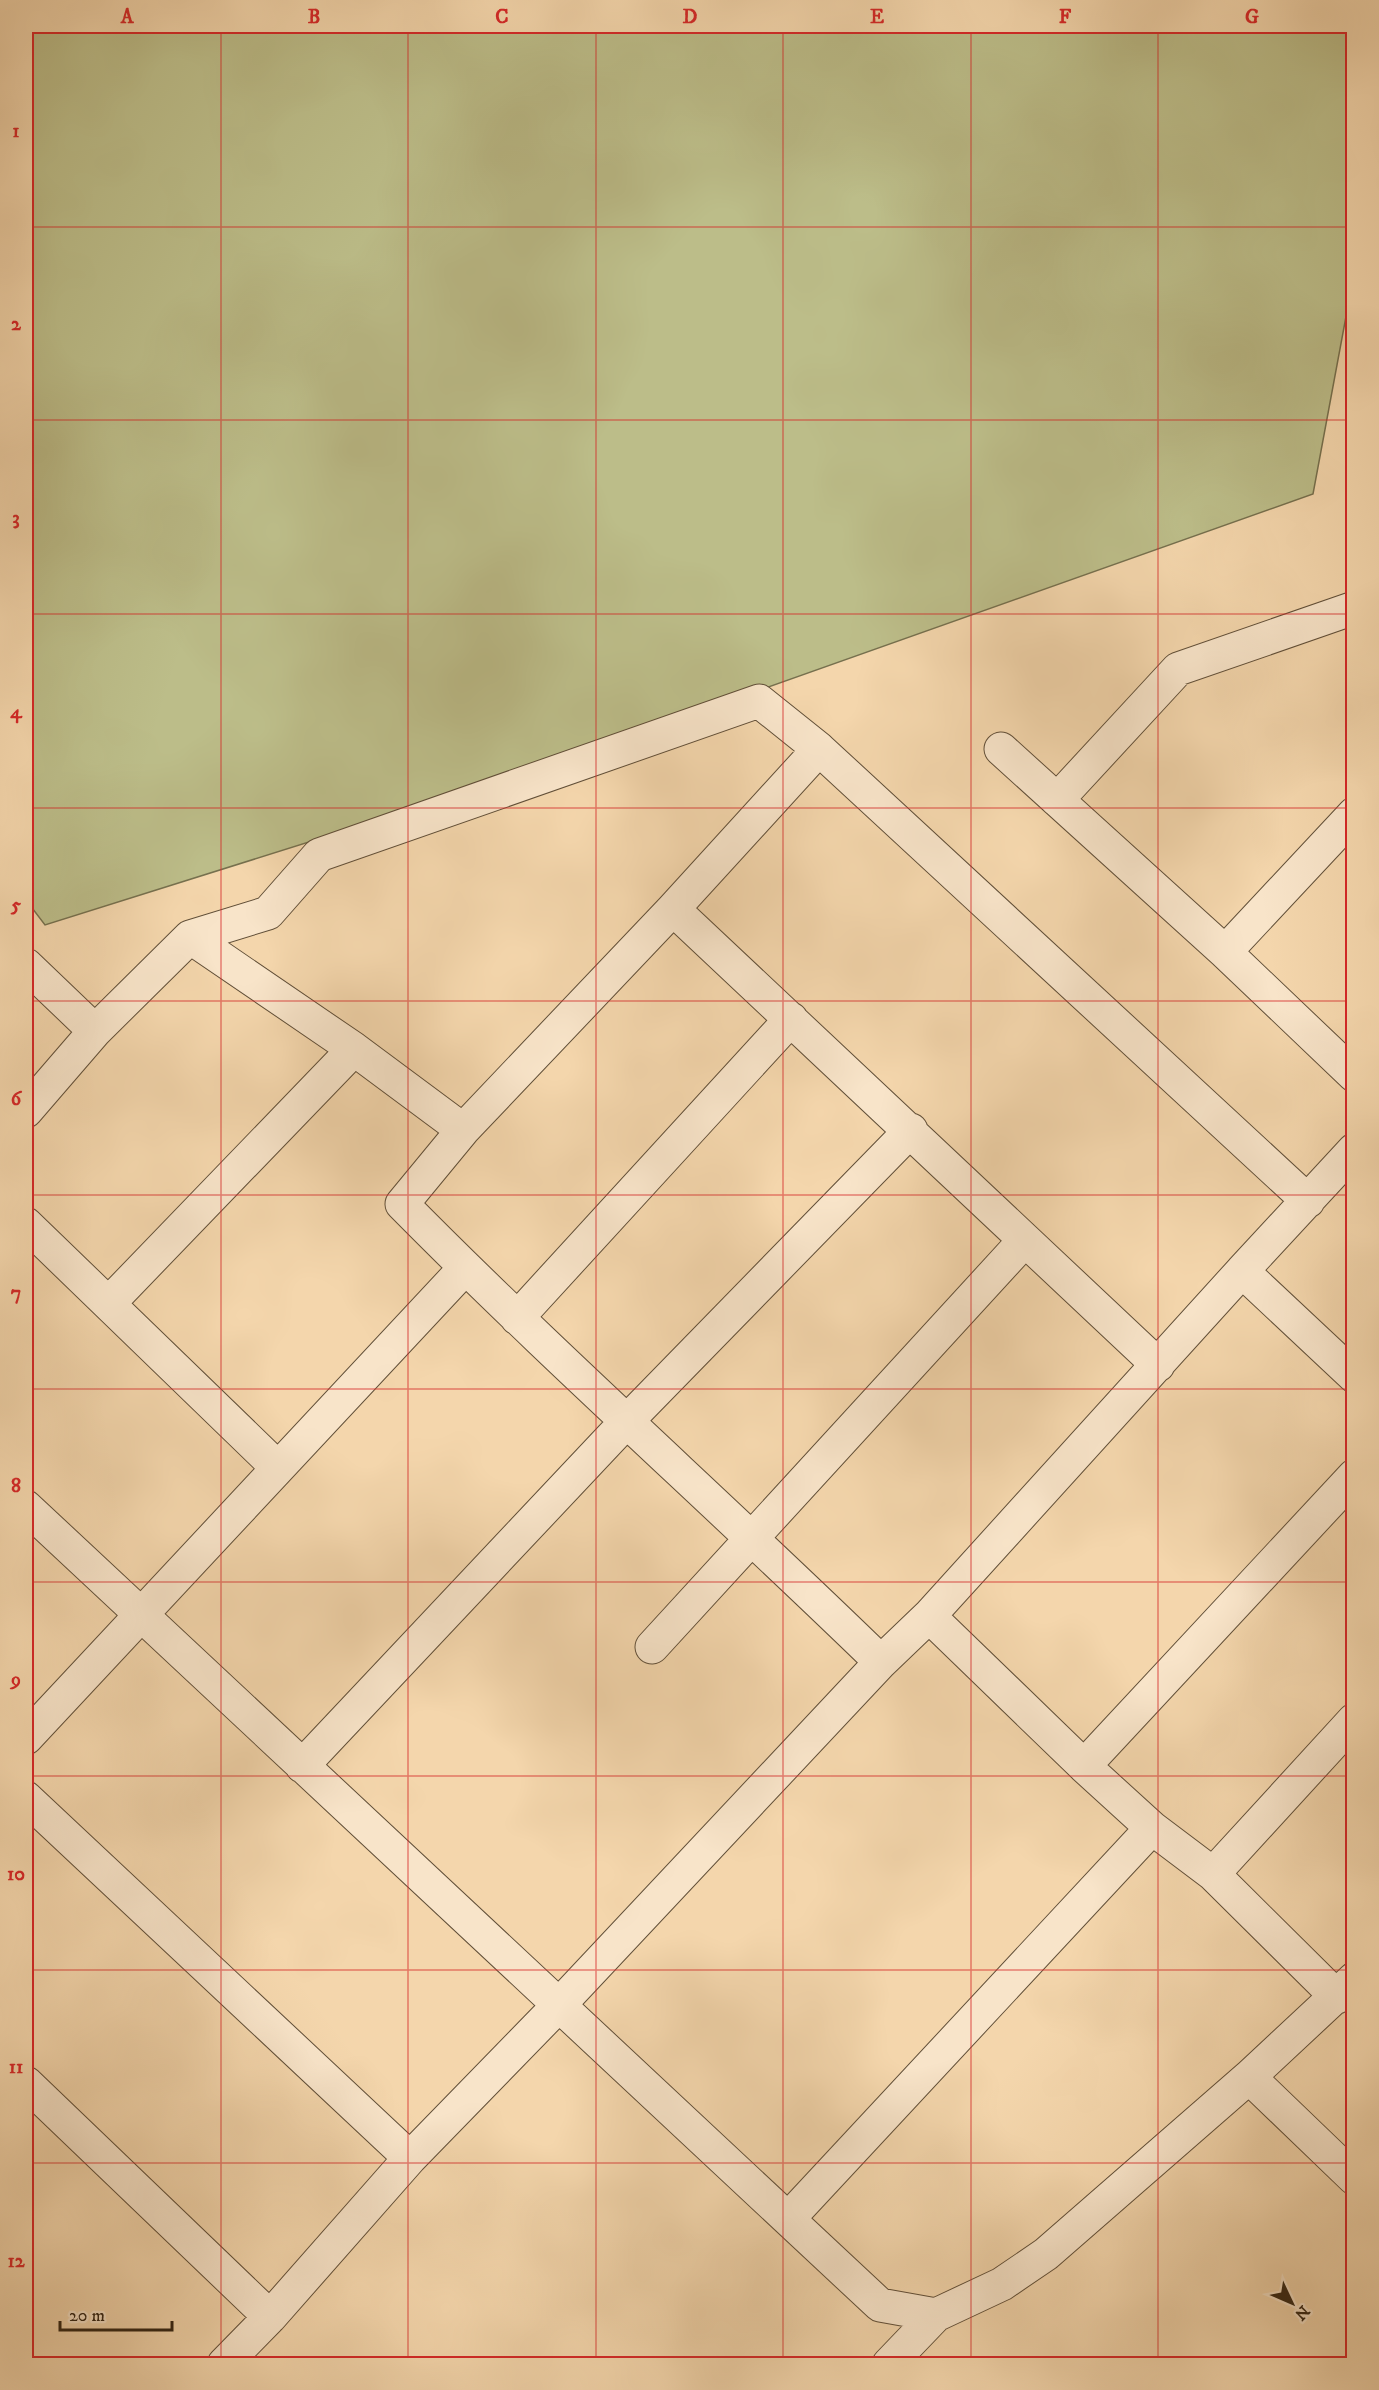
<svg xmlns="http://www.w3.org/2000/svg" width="1379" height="2390" viewBox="0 0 1379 2390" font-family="'IM FELL DW Pica',serif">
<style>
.green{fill:#bcbd89;stroke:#76704e;stroke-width:1.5}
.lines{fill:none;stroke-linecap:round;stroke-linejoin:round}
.minor-casing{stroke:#614f38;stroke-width:35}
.minor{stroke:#f8e4c9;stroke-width:33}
.grid{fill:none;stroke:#d62828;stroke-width:1.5;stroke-opacity:0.55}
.neatline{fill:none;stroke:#d62828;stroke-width:2}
.grid-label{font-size:20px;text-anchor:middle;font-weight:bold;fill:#d62828}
</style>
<rect width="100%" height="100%" fill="#f4d6ac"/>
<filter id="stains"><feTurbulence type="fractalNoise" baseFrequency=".00333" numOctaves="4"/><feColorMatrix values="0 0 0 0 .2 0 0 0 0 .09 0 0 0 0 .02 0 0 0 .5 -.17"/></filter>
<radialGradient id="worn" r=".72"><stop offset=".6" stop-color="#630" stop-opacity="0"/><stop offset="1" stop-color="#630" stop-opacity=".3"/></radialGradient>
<path class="green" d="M 26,26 L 1353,26 L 1353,279 L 1313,494 L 506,780 L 45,925 L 26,900 Z"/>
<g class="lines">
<g class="minor-casing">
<path id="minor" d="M 819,749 L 673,909 L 463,1130 L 402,1204 C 557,1361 723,1508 881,1662 L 929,1616 L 1084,1766 L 1152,1828 L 1213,1874 L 1337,1997
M 1001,749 L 1225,952 L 1354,1075
M 1057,800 L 1178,669 L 1354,608
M 673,909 L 1158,1365
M 190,937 L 354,1049 L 463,1130
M 1225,952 L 1354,814
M 26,965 L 95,1031 L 190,937 L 268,913 L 319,855 L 759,701 L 819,749 L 1308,1201
M 26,1111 L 95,1031
M 1354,1150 L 1242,1271 L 1354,1376
M 26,1224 L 278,1468
M 109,1303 L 354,1049
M 517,1318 L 791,1019
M 26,1507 L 880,2305 L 936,2315
M 929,1616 L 1242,1271
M 652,1647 L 1025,1240
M 26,1738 L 465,1268
M 302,1766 L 626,1422 L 911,1130
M 1084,1766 L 1354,1476
M 26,1798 L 410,2158
M 1213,1874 L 1354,1720
M 1249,2077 L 1354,2178
M 26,2083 L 270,2317
M 788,2219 L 1152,1828
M 224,2364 L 270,2317 L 410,2158 L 559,2005 L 881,1662
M 889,2364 L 936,2315 L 1002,2284 L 1046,2254 L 1249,2077 L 1354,1979"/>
</g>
<use href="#minor" class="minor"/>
</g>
<path class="grid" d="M 221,26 L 221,2364M 408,26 L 408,2364M 596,26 L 596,2364M 783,26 L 783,2364M 971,26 L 971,2364M 1158,26 L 1158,2364M 26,227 L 1354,227M 26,420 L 1354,420M 26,614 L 1354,614M 26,808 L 1354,808M 26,1001 L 1354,1001M 26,1195 L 1354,1195M 26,1389 L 1354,1389M 26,1582 L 1354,1582M 26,1776 L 1354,1776M 26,1970 L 1354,1970M 26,2163 L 1354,2163"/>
<rect width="1379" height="2390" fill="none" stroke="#f4d6ac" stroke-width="66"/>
<g transform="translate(1292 2303) rotate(134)" stroke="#f8e4c9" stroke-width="4.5" paint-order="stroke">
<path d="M0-4.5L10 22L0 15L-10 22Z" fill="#302212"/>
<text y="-9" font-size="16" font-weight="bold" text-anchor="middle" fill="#302212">N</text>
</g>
<path d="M60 2321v9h112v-9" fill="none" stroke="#302212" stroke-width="3"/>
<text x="69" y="2321" font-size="18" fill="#302212" stroke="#f8e4c9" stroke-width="4.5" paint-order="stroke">20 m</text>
<rect x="33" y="33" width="1313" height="2324" class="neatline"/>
<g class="grid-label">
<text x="127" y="23">A</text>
<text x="314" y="23">B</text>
<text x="502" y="23">C</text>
<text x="690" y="23">D</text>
<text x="877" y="23">E</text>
<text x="1065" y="23">F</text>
<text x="1252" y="23">G</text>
<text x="16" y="137">1</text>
<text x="16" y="330">2</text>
<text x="16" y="524">3</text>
<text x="16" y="718">4</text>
<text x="16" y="911">5</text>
<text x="16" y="1105">6</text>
<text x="16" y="1299">7</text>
<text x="16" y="1492">8</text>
<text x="16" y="1686">9</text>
<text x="16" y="1880">10</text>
<text x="16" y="2073">11</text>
<text x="16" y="2267">12</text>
</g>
<rect width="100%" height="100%" filter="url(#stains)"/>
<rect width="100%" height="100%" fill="url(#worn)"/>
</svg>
